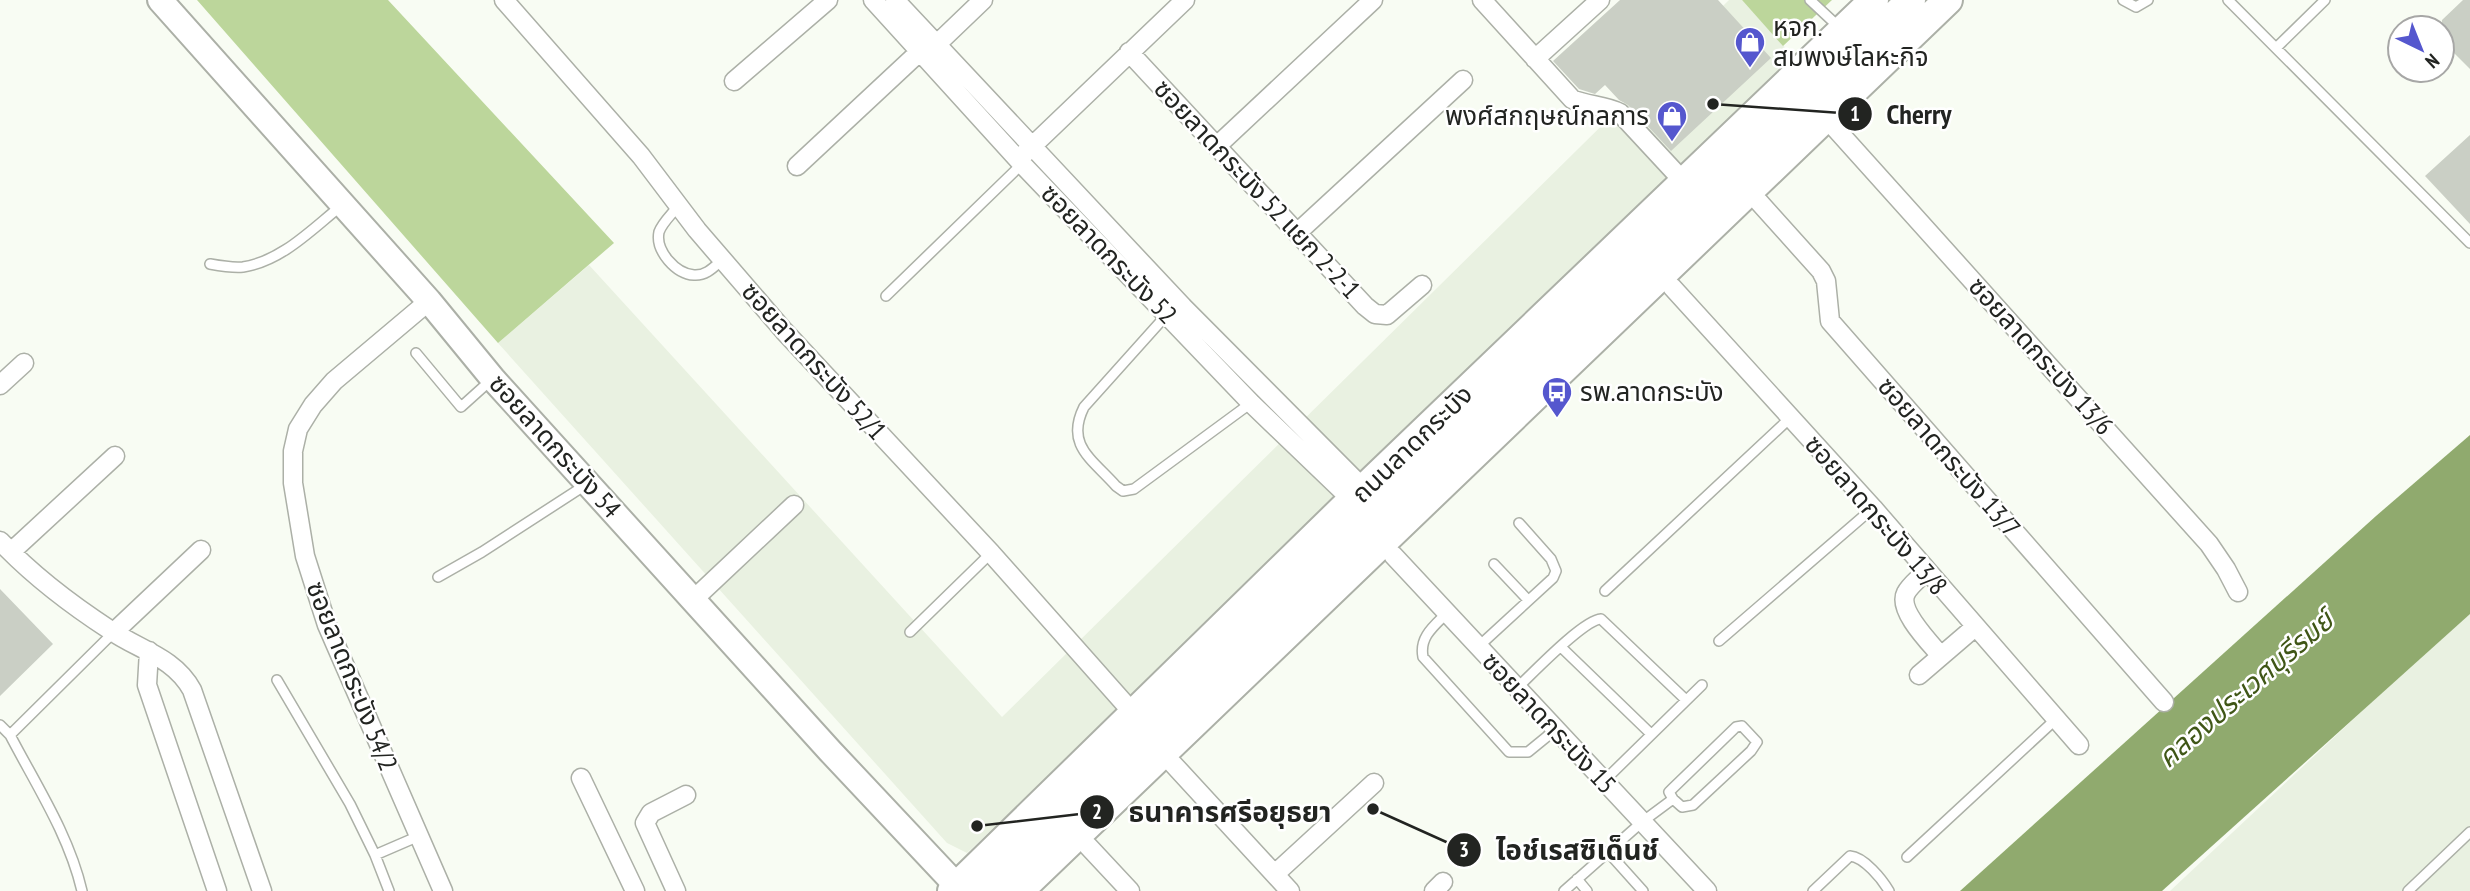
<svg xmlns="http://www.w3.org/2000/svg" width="2470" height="891" viewBox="0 0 2470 891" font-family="'PT Sans Narrow','Noto Sans Thai',sans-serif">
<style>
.built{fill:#e9f1e1}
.green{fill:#bcd69b}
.water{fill:#90aa6e}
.building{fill:#cacfc5}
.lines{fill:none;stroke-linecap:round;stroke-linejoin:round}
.service-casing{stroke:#acb0a7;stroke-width:12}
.minor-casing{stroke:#acb0a7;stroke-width:21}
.secondary-casing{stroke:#acb0a7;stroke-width:28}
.primary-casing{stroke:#acb0a7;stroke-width:32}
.service{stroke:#fff;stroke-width:9}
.minor{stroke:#fff;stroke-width:18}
.secondary{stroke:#fff;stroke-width:24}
.primary{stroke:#fff;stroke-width:28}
.labels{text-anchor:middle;stroke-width:5;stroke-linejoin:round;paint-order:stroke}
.poi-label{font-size:26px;fill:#222421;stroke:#fff;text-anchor:start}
.street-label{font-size:26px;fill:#222421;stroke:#fff}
.water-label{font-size:28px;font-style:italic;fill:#3f5616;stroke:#fff}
.leader{fill:none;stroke:#222421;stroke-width:2.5}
.callout-dot{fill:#222421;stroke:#fff;stroke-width:2.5}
.mark-label{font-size:21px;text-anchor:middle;font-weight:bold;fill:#fff}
.callout-label{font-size:28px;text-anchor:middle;font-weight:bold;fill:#222421;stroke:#fff;stroke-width:5;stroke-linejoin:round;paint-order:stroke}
</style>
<rect width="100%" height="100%" fill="#f8fcf3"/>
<path class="built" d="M 1729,0 L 1742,0 L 1798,62 L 967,853 L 947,843 L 498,343 L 589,265 L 1002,717 Z
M 2470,610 L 2470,891 L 2170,891 Z"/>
<path class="green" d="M 197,0 L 388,0 L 614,243 L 498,343 Z
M 1742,0 L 1832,0 L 1783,46 Z"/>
<path class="water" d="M 2470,435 L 2470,614 L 2162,891 L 1960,891 L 2376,516 Z"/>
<path class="building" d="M 1620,0 L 1718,0 L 1771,58 L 1671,151 L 1628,105 L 1619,100 L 1605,85 L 1595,94 L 1579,89 L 1553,61 Z
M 2463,0 L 2470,0 L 2470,69 L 2442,41 L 2442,20 Z
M 2470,135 L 2470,224 L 2425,176 Z
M 0,589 L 53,644 L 0,696 Z"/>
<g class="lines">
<g class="service-casing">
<path id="service" d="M 1810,0 L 1841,29
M 2123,0 L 2136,7 L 2148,0
M 2228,0 L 2470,243
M 2276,48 L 2325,0
M 678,206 C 672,214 662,223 659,232 C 655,251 676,274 694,275 C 706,276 714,267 722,260
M 210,264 C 221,266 233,268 243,267 C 282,261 312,229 341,206
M 886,296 L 1022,164
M 1168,316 L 1162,320 L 1084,407 C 1065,445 1092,459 1116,486 L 1123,491 L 1134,489 L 1251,403
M 416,353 L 461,407 L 491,380
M 1494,564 L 1528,600
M 438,577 L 482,552 L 587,484
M 1605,591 L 1790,418
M 1447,613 C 1434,626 1419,637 1423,657 L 1509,752 L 1528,752 L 1555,730
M 910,632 L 991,553
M 1719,641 L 1873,508
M 1478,647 L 1553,578 L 1556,571 L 1551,559 L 1519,523
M 1561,647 L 1651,734
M 277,680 L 350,804 L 375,855
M 1517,688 C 1532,674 1583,620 1601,619 L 1686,700
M 0,725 L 10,735 C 36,785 69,835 82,891
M 10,735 L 113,633
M 1603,782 L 1702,685
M 1608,852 L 1643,891
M 1907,857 L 2056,719
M 1577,879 L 1587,891
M 389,891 L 375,855 L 419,836
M 1564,891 L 1642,822 L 1673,799 L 1669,792 L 1672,789 L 1736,727 L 1742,726 L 1757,742 L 1751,751 L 1693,805 L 1682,807 L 1673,799
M 1813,891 L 1850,856 C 1864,857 1882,879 1889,891
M 2408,891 L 2470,832"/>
</g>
<g class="minor-casing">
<path id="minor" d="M 504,0 L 641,156 L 697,230 L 784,331 L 991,553 L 1133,713
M 873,0 L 1022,164 L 1251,403 L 1352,500
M 895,0 L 1183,307 L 1365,490
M 1482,0 L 1572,99 C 1587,106 1605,105 1620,113 L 1684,182
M 1129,52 L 1365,306 L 1375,314 L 1387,315 L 1422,285
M 1535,59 L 1600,0
M 734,81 L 828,0
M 1835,128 L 2209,544 L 2226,569 L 2238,592
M 1218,145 L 1373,0
M 1024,154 L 1185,0
M 797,166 L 915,56 L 936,45 L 983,0
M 1759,202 L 1821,271 L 1826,281 L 1830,321 L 2164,702
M 1297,233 L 1463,80
M 1672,287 L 1873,508 L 2079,745
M 429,301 L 334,381 L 313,405 L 298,429 L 293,451 L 293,483 L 305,556 L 327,625 L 443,891
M 0,385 L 24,363
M 0,541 C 33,576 70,604 110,630 C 139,650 174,657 192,690 L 262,891
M 11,552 L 115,456
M 1393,555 L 1707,891
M 1926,571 C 1920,578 1910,585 1906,593 C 1897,610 1930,643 1941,656
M 694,599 L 794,505
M 113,633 L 201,550
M 149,651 L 147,685 L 217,891
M 1919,675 L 1975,627
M 1173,764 L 1290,891
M 581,778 L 635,891
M 1088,846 L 1130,891
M 1275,874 L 1374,783
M 676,891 L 645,823 L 651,813 L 686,795
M 1434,891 L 1443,882"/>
</g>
<g class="secondary-casing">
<path id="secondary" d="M 160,0 L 429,301 L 493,379 L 830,751 L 957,886"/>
</g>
<g class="primary-casing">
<path id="primary" d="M 952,891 L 1352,500 L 1874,0
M 985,891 L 1911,0
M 1019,891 L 1948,0"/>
</g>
<use href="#service" class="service"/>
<use href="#minor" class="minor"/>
<use href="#secondary" class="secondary"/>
<use href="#primary" class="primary"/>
</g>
<defs>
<g id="shop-pin" transform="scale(1.575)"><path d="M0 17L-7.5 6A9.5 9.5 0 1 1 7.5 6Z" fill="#5557ce" stroke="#fff"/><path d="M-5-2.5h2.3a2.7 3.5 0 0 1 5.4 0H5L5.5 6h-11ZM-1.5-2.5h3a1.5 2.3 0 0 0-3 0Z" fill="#fff"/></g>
<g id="bus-pin" transform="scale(1.575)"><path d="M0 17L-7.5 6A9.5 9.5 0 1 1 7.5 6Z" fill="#5557ce" stroke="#fff"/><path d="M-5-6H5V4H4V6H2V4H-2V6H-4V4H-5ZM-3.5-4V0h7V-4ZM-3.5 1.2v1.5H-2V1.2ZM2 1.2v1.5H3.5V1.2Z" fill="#fff"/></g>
</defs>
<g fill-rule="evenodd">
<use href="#shop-pin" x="1750" y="42"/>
<use href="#shop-pin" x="1672" y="116"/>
<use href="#bus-pin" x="1557" y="392"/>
</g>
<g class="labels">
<g class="poi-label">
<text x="1773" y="36">หจก.<tspan x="1773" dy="30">สมพงษ์โลหะกิจ</tspan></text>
<text x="1649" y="125" text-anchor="end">พงศ์สกฤษณ์กลการ</text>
<text x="1580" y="401">รพ.ลาดกระบัง</text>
</g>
<g class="street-label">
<text transform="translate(1257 189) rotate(47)" y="9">ซอยลาดกระบัง 52 แยก 2-2-1</text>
<text transform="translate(1109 254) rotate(46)" y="9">ซอยลาดกระบัง 52</text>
<text transform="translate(2041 356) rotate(48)" y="9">ซอยลาดกระบัง 13/6</text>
<text transform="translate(814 361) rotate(48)" y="9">ซอยลาดกระบัง 52/1</text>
<text transform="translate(1412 444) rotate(-44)" y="9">ถนนลาดกระบัง</text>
<text transform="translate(555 446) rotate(48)" y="9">ซอยลาดกระบัง 54</text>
<text transform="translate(1949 457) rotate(49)" y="9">ซอยลาดกระบัง 13/7</text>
<text transform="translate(1876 515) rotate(49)" y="9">ซอยลาดกระบัง 13/8</text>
<text transform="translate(352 676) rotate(68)" y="9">ซอยลาดกระบัง 54/2</text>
<text transform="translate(1549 723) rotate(47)" y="9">ซอยลาดกระบัง 15</text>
</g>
<g class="water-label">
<text transform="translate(2245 689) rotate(-41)" y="10">คลองประเวศบุรีรมย์</text>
</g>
</g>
<path class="leader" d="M1713 104L1855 114M977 826L1097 812M1373 809L1464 850"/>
<g class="callout-dot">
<circle cx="1713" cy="104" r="7"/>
<circle cx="977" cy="826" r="7"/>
<circle cx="1373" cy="809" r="7"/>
<circle cx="1855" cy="114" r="18"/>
<circle cx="1097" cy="812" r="18"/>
<circle cx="1464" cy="850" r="18"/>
</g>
<g class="mark-label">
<text x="1855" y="121">1</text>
<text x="1097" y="819">2</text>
<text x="1464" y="857">3</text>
</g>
<g class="callout-label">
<text x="1919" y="124">Cherry</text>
<text x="1230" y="822">ธนาคารศรีอยุธยา</text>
<text x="1577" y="860">ไอช์เรสซิเด็นช์</text>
</g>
<g transform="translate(2421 49) rotate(137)"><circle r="33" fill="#ffffff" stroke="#a7a7a6" stroke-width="2"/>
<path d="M0-5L12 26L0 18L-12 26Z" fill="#5557ce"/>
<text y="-10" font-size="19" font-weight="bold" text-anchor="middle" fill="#222421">N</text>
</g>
</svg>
